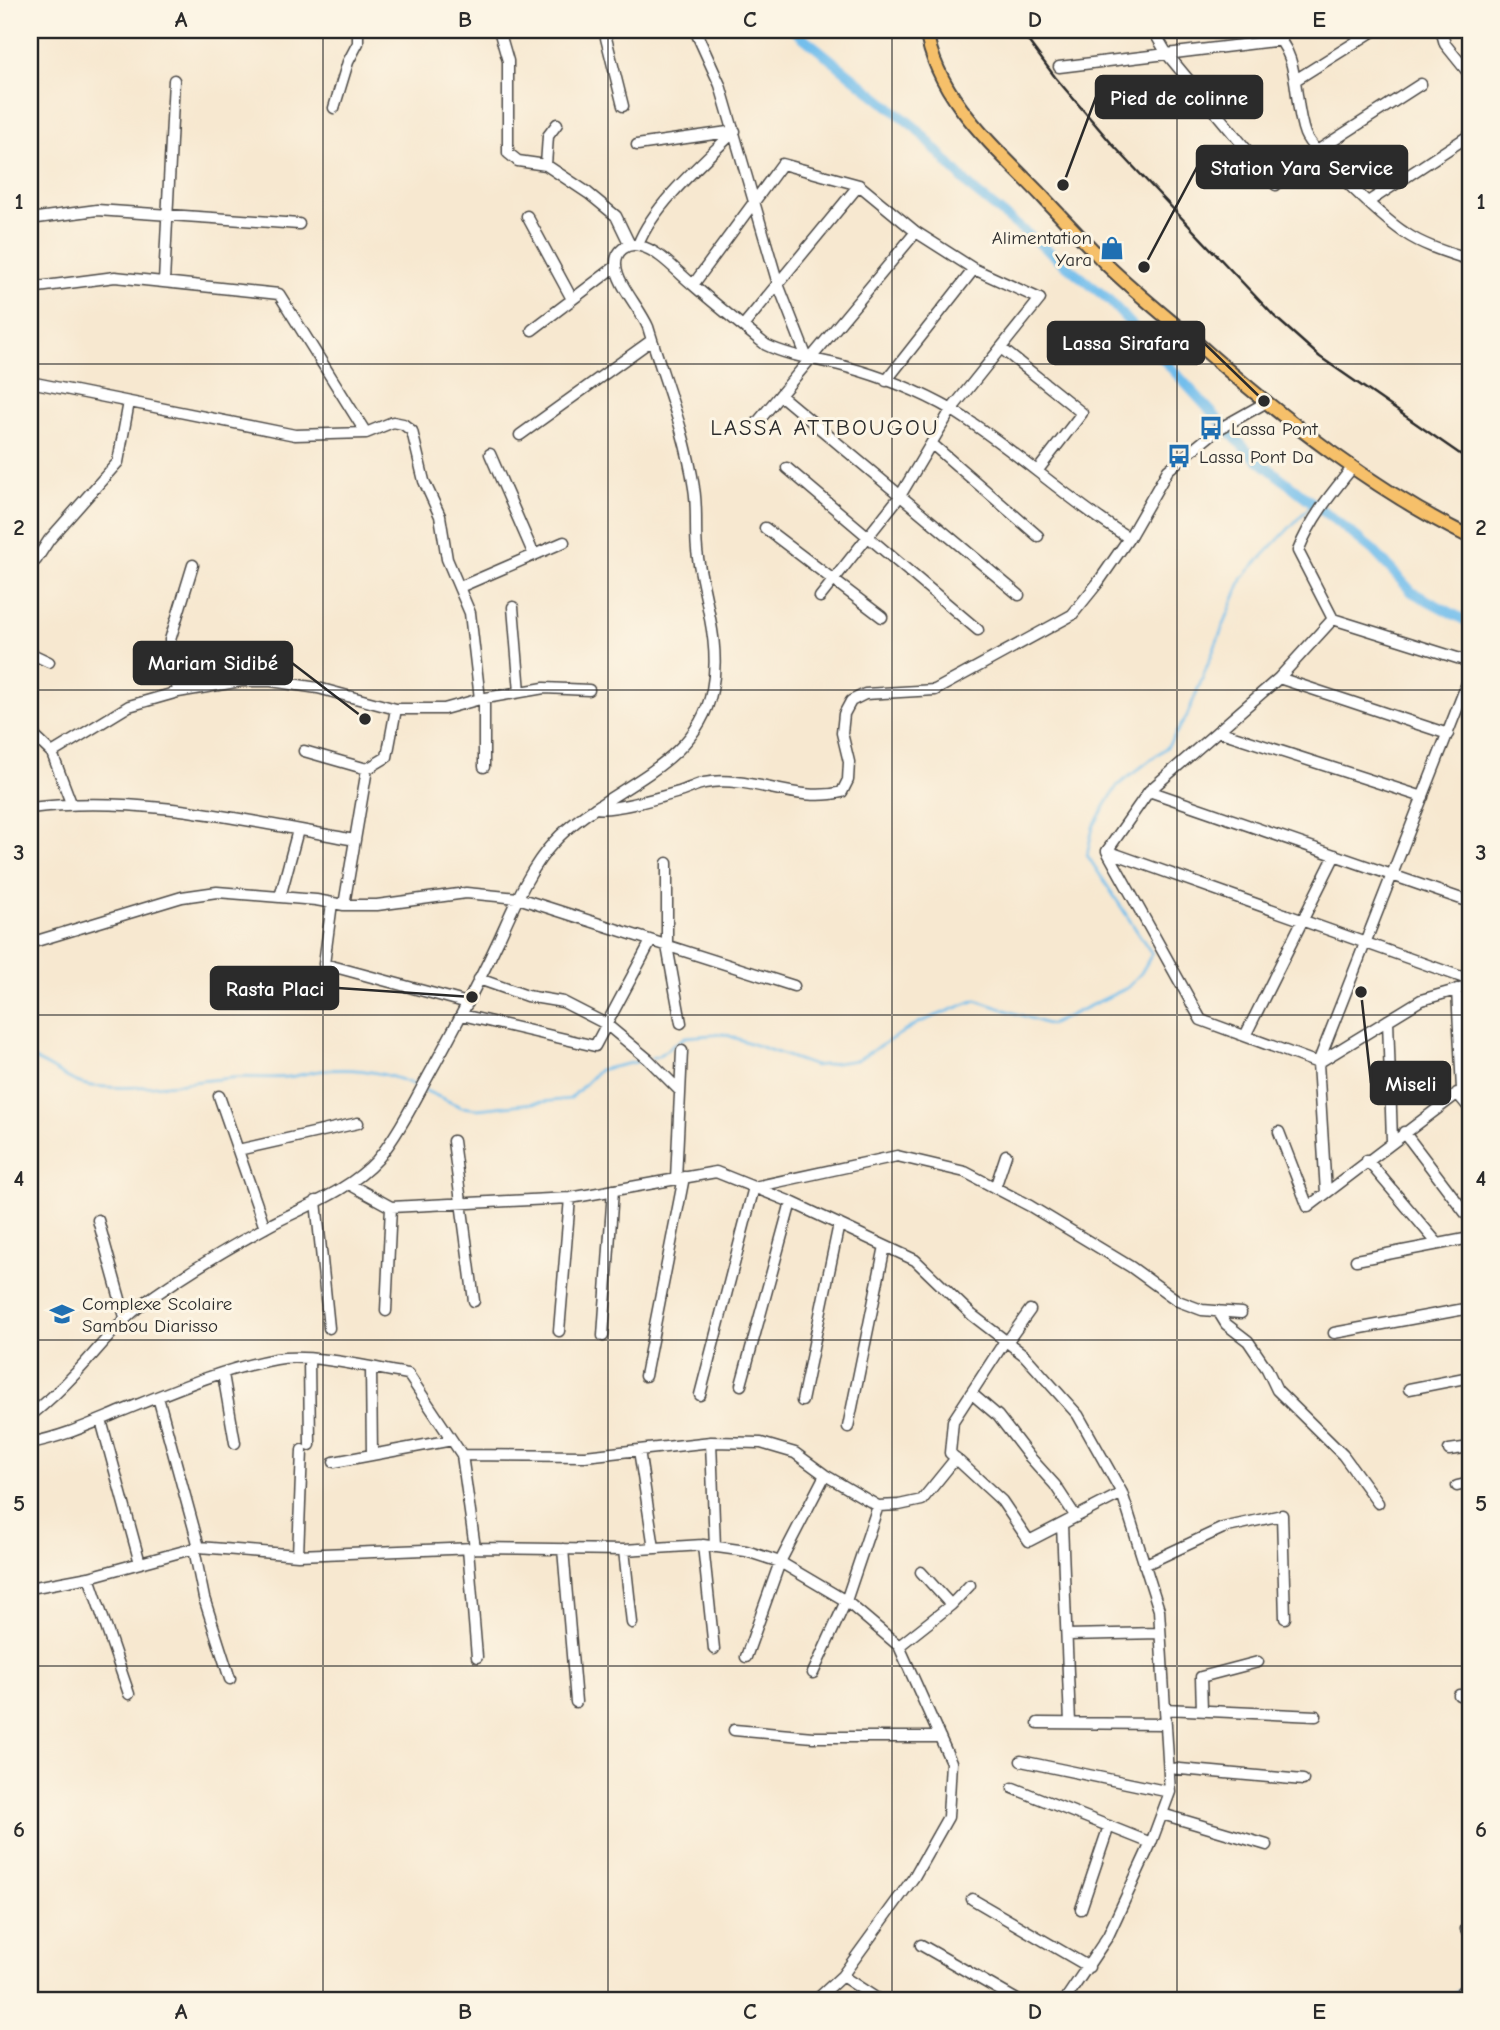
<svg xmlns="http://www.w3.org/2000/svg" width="1500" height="2030" viewBox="0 0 1500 2030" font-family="'Comic Neue',sans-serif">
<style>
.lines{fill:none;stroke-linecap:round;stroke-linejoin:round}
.stream{stroke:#72beec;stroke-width:2.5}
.canal{stroke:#72beec;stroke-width:10}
.minor-casing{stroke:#4a4744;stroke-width:13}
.major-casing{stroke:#4a4744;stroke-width:16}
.minor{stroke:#fff;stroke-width:10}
.major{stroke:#f6c06b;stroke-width:12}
.rail{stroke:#2b2b2b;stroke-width:2.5}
.grid{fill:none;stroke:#2b2b2b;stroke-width:2;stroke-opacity:0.55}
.labels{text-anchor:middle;stroke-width:6;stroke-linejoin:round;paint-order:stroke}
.poi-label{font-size:19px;fill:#2b2b2b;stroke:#fcf5e5;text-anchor:start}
.quarter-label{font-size:23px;letter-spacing:2px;fill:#2b2b2b;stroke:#fcf5e5}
.leader{fill:none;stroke:#2b2b2b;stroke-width:2.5}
.callout-dot{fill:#2b2b2b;stroke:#fcf5e5;stroke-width:2.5}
.callout{fill:#2b2b2b;stroke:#2b2b2b;stroke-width:2.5}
.callout-label{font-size:21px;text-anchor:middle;font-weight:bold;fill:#fff}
.neatline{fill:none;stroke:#2b2b2b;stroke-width:2.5}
.grid-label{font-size:23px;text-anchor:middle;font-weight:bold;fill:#2b2b2b}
</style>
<rect width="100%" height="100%" fill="#fcf5e5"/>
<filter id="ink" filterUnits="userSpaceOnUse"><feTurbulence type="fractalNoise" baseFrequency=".0143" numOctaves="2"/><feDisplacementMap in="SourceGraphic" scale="14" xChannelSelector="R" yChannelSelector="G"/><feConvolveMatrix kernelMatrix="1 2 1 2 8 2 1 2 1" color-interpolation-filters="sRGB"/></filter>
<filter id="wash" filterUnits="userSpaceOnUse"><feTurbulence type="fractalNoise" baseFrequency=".00686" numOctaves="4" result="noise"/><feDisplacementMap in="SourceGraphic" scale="28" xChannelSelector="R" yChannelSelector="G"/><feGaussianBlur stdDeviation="1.57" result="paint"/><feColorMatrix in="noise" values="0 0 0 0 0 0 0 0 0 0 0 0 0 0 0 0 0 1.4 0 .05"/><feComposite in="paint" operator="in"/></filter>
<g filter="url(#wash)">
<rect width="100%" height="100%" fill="#f7e8d0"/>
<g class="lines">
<path class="stream" d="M 30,1058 C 52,1065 68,1083 92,1086 C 139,1091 184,1082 230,1078 C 249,1076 269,1079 288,1077 C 299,1076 309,1072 320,1071 C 353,1067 387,1072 418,1087
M 651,1058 L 658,1056 L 685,1037 L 724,1034 L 815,1066 L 857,1060 L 918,1023 L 976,1000 L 1050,1025 L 1127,988 L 1141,973 L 1152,954 L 1087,855 L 1093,827 L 1117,786 L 1167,747 L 1187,716 L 1243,577 L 1313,503
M 424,1090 L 461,1107 L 478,1109 L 570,1099 L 599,1070 L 645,1060
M 1464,1987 L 1470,1983
M 1444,2000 L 1458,1991"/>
<path class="canal" d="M 794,30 L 916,128 L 972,189 L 1108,299 L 1249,453 L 1373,550 L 1412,592 L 1470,623"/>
</g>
</g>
<g filter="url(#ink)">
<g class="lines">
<g class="minor-casing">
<path id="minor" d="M 499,30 L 508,61 L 508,153 L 518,161 L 546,165
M 604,30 L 623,106
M 695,30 L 720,85 L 778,284 L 807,358
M 1153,30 L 1167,54 L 1276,185
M 1270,30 C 1302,54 1292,100 1305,134 C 1313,154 1385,220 1405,233 C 1424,246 1449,253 1470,260
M 1441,30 L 1445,44 L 1470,75
M 1059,67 L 1282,40
M 1297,79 L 1375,30
M 334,108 L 348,62 L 358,43 L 358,30
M 557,124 L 548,136 L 546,165 L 588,193 L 616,216 L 630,245
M 637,145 L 735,131 C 704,161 653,205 638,245
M 1317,151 L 1421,84
M 1368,202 L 1470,135
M 527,216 L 572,299
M 30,219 L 97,210 L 299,224
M 164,282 L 174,80
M 693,285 L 782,164 L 859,185 L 916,232 L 974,269 L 1040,299 L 951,410 L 900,496 L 820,597
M 30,288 L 115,277 L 279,294 L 366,433
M 743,326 L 859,185
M 532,330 L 615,267
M 1001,348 L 1082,413 L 1038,470
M 886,381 L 974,269
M 30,382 L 295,435 L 366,433 L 393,422 L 403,424 L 412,431 L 424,481 L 440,516 L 447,559 L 470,613 L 480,699
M 780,395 L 1019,595
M 751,430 L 916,232
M 520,435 L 652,340
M 932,444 L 1038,536
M 490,454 L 534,555
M 1353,467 C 1331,494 1311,518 1298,551 L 1333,619 L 1470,662
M 787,468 L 978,630
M 765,528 L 882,617
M 30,564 L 36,560 L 49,540 L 118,462 L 129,402
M 460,587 L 564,542
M 513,607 L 520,692
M 30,653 L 49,662
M 1279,678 L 1448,734
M 178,692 L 170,640 L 193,565
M 484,699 L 484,767
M 1218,731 L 1423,797
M 30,732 L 52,753 L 71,803
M 304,751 L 367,769
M 52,753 L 129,706 L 178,692 L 241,681 L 271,681 L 318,688 L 396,709 L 444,709 L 480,699 L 544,688 L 589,690
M 1149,791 L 1470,902
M 30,808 C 139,794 248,821 355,840
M 595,808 C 614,811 658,798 679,792 C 687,790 695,785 704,783 C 751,774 796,804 842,792 L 848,780 L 849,762 L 842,733 L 844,714 L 851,701 L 865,694 L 935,690 L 1072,615 L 1097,584 L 1129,538
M 1107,851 L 1201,1020 L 1318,1063 L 1470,676
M 1107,851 L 1470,980
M 1107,851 L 1149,791 L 1279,678 L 1333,619
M 667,863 L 667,946 L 681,1023
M 280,897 L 298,830
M 332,903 L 324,964 L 468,1003
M 344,905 L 367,769 L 387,757 L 396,709
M 30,943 L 182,897 L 217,892 L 316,900 L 344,905 L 377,905 L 466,893 L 518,898 L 794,986
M 479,979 L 527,996 L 563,1002 L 606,1024 L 648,1059 L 680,1091
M 1457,989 L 1462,1090
M 462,1015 L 595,1046 L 651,941
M 1388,1020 L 1392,1141
M 1245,1036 L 1335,855
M 1457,1093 L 1470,1109
M 219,1096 L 265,1228
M 1279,1132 L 1308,1207 L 1470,1084
M 1404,1132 L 1470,1219
M 453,1141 L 474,1301
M 238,1150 L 358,1123
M 1367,1160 L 1438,1244
M 676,1179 L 682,1051
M 349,1184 L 391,1207 L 570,1198 L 716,1172 L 791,1202 L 915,1260 L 972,1315 L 1024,1355 L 1078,1415 L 1122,1493 L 1159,1610 L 1170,1792 L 1151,1843 L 1108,1936 L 1065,2000
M 995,1188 L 1006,1155
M 1326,1193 L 1318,1063 L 1421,1000 L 1470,986
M 316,1201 L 329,1328
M 98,1220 L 125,1317
M 1356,1260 L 1470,1238
M 386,1311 L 391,1207
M 1218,1311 L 1226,1324 L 1248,1341 L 1267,1369 L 1277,1390 L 1343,1455 L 1378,1503
M 559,1331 L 570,1198
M 1334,1333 L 1470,1308
M 603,1336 L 613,1190
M 1005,1341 L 953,1421 L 950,1453 L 1002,1501 L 1029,1541 L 1122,1493
M 1007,1342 L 1030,1310
M 309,1359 L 310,1445
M 371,1368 L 372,1455
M 223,1374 L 235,1443
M 645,1376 L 684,1177
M 741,1385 L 791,1202
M 1409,1389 L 1470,1377
M 971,1393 L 998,1416 L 1028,1455 L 1055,1485 L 1076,1517
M 700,1395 L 754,1187 L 897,1156 L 965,1172 L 1030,1206 L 1131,1267 L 1178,1301 L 1202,1310 L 1241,1313
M 158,1397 L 199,1547
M 802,1401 L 839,1224
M 30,1416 C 46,1403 62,1388 76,1373 C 99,1349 118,1322 144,1303 C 183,1275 228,1248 270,1225 C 306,1206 349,1191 377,1160 C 396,1137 411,1108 425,1082 C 451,1035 476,988 499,939 C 514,906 529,869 554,842 C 603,788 696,770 712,690 C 721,645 705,602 698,558 C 694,535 698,511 694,488 C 686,433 664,380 648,327 C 640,308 617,284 616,265 C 615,251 627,242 640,246 C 660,251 676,271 692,284 C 716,305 741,325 766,345 C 791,357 817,359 843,366 C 880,376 919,391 952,410 C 1014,448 1067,500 1129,538 L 1168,470 L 1217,430 L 1265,403
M 101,1420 L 140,1563
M 848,1427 L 885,1246
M 711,1442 L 715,1547
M 30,1443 C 61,1437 86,1426 115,1414 C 167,1393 221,1369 276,1359 C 310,1353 373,1368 408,1374 L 462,1455 L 475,1548
M 639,1450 L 654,1548
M 1449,1450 L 1470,1447
M 462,1455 L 585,1456 L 711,1442 L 761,1443 L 795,1453 L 825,1475 L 878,1506 L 899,1505 L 922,1500 L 956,1458
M 334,1462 L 452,1440
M 1457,1486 L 1470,1483
M 1062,1524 L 1070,1723
M 703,1545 L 714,1649
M 194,1549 L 204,1598 L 230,1679
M 468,1549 L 477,1657
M 563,1549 L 576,1702
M 624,1550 L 632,1623
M 298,1555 L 302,1450
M 1144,1565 L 1223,1528 L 1282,1515 L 1285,1618
M 921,1572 L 951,1605
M 89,1577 L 129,1694
M 30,1588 L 89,1577 L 199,1547 L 298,1555 L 475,1548 L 624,1550 L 703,1545 L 746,1551 L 780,1562 L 846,1601 L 899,1646 L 951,1762 L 948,1817 L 914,1877 L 842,1976 L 816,2000
M 1067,1635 L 1160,1633
M 899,1646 L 951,1605 L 970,1585
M 746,1657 L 780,1562 L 825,1475
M 813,1673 L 846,1601 L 878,1506
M 1459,1695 L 1470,1697
M 1165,1709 L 1316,1716
M 1202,1710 L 1201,1677 L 1258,1662
M 1038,1723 L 1166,1724
M 734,1730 L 813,1737 L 940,1737
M 1021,1761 L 1170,1792
M 1169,1768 L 1303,1780
M 1013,1788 L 1151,1843
M 1162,1814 L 1267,1845
M 972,1899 L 1089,1967
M 1081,1909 L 1109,1826
M 1466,1929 L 1470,1922
M 921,1945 L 1017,2000
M 842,1976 L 879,2000
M 1462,1991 L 1470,1996"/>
</g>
<g class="major-casing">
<path id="major" d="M 926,30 C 937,99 995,147 1042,196 C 1063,219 1085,242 1107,265 C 1138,295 1174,323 1207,352 C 1287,422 1374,490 1470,537"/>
</g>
<use href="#minor" class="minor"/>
<use href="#major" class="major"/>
<path class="rail" d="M 1020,30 L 1055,77 L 1112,144 L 1274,316 L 1320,357 L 1470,461"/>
</g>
</g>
<path class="grid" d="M 323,30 L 323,2000M 608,30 L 608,2000M 892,30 L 892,2000M 1177,30 L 1177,2000M 30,364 L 1470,364M 30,690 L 1470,690M 30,1015 L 1470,1015M 30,1340 L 1470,1340M 30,1666 L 1470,1666"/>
<defs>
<g id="shop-bare" transform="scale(1.89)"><path d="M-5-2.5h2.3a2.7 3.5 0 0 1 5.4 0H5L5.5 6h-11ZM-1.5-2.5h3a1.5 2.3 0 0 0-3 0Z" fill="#1f6fb2" stroke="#fcf5e5" stroke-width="2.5" paint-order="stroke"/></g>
<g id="bus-bare" transform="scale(1.89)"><path d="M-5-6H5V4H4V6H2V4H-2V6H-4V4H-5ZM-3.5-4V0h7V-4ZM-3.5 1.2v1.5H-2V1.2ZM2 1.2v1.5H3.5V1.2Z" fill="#1f6fb2" stroke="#fcf5e5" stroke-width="2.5" paint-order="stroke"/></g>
<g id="school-bare" transform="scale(1.89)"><path d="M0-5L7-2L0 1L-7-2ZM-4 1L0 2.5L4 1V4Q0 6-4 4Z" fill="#1f6fb2" stroke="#fcf5e5" stroke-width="2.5" paint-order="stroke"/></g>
</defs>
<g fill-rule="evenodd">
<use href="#shop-bare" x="1112" y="248"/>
<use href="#bus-bare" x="1211" y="428"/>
<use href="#bus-bare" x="1179" y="456"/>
<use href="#school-bare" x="62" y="1314"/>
</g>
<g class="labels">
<g class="poi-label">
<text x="1092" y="244" text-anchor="end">Alimentation<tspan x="1092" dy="22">Yara</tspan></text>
<text x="1231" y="435">Lassa Pont</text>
<text x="1199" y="463">Lassa Pont Da</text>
<text x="82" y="1310">Complexe Scolaire<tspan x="82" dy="22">Sambou Diarisso</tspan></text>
</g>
<g class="quarter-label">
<text x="825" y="435">LASSA ATTBOUGOU</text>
</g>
</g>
<path class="leader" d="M1063 185L1096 97M1144 267L1197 167M1264 401L1204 343M365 719L292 663M472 997L338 988M1361 992L1371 1083"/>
<g class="callout-dot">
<circle cx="1063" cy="185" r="7"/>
<circle cx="1144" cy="267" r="7"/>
<circle cx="1264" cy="401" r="7"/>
<circle cx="365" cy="719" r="7"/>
<circle cx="472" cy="997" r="7"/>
<circle cx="1361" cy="992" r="7"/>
</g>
<g class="callout">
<rect x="1096" y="76" width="166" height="42" rx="7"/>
<rect x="1197" y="146" width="210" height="42" rx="7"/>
<rect x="1048" y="322" width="156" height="42" rx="7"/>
<rect x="134" y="642" width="158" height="42" rx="7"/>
<rect x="211" y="967" width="127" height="42" rx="7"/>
<rect x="1371" y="1062" width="79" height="42" rx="7"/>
</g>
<g class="callout-label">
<text x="1179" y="105">Pied de colinne</text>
<text x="1302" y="175">Station Yara Service</text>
<text x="1126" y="350">Lassa Sirafara</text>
<text x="213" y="670">Mariam Sidibé</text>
<text x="275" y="996">Rasta Placi</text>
<text x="1411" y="1091">Miseli</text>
</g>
<rect width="1500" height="2030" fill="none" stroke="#fcf5e5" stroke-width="77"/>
<rect x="38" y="38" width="1424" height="1954" class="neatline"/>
<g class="grid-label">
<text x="181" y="27">A</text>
<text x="465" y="27">B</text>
<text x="750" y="27">C</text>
<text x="1035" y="27">D</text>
<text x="1319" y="27">E</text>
<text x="19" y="209">1</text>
<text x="1481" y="209">1</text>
<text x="19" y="535">2</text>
<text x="1481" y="535">2</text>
<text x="19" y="860">3</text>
<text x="1481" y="860">3</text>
<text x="19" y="1186">4</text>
<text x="1481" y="1186">4</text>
<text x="19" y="1511">5</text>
<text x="1481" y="1511">5</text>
<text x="19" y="1837">6</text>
<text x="1481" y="1837">6</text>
<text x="181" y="2019">A</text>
<text x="465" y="2019">B</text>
<text x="750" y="2019">C</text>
<text x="1035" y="2019">D</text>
<text x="1319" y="2019">E</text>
</g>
</svg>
